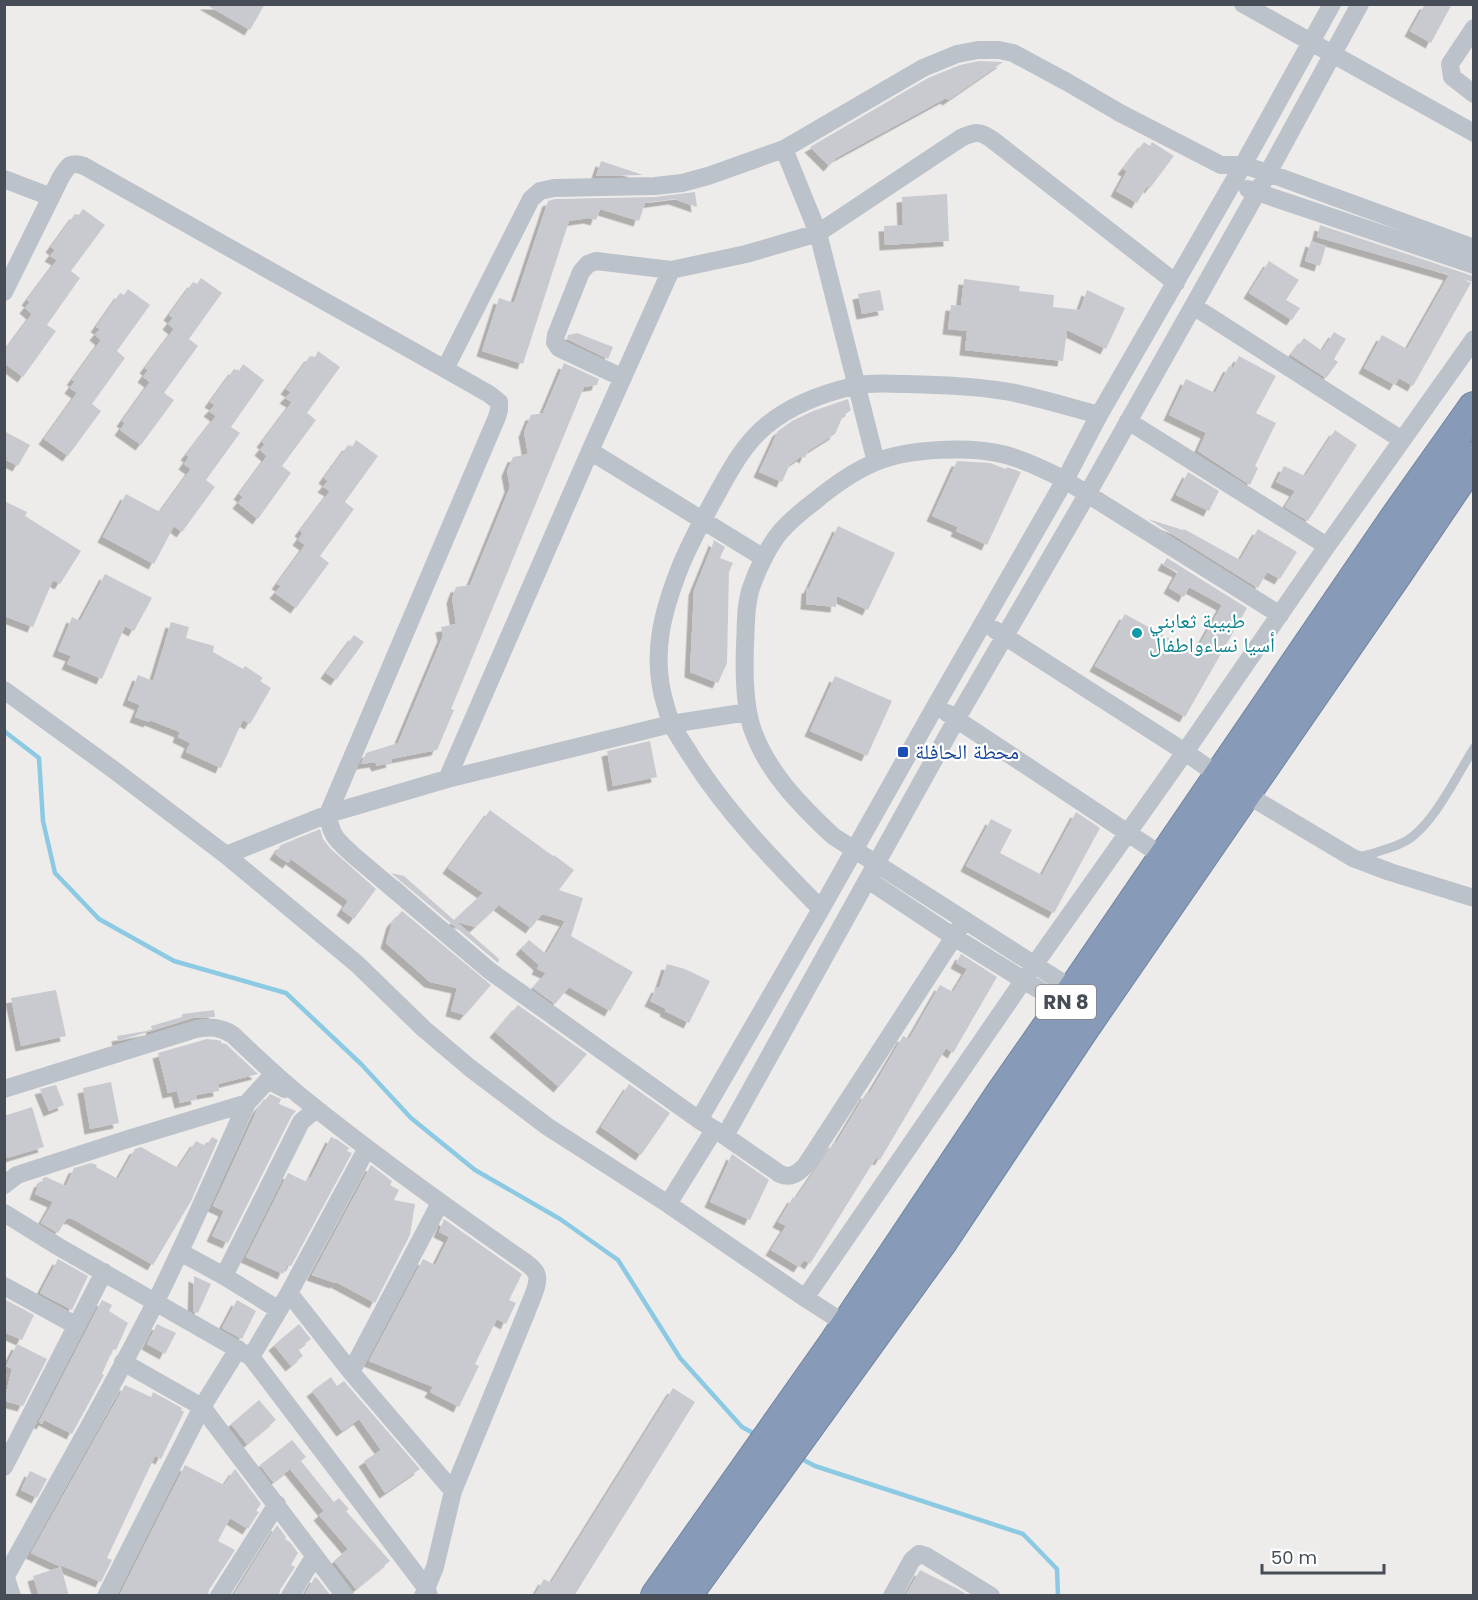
<svg xmlns="http://www.w3.org/2000/svg" width="1478" height="1600" viewBox="0 0 1478 1600" font-family="Poppins,'Noto Naskh Arabic',sans-serif">
<style>
.lines{fill:none;stroke-linecap:round;stroke-linejoin:round}
.stream{stroke:#8ccae3;stroke-width:4.5}
.building{fill:#c9cad0;filter:url(#shadow)}
.highway-casing{stroke:#7285a3;stroke-width:34}
.lane{stroke:#bbc2ca;stroke-width:9}
.street{stroke:#bbc2ca;stroke-width:18}
.highway{stroke:#879ab7;stroke-width:32}
.culture-dot{fill:#0f9aa8;stroke:#fff;stroke-width:2}
.transit-dot{fill:#1a4fb4;stroke:#fff;stroke-width:2}
.labels{text-anchor:middle;stroke-width:4.5;stroke-linejoin:round;paint-order:stroke}
.shield{fill:#fff;stroke:#7e8289;stroke-width:1.5}
.shield-label{font-size:20px;font-weight:bold;fill:#464d57}
.culture-label{font-size:21px;fill:#0d838f;stroke:#fff;text-anchor:start}
.transit-label{font-size:21px;fill:#164399;stroke:#fff;text-anchor:start}
</style>
<defs>
<filter id="shadow"><feDropShadow dx="-5.5" dy="5.5" stdDeviation="0" flood-color="#0004"/></filter>
</defs>
<rect width="100%" height="100%" fill="#eeeceb"/>
<g class="lines">
<path class="stream" d="M 4,731 L 39,758 L 43,821 L 55,873 L 99,919 L 174,961 L 286,993 L 361,1064 L 411,1118 L 475,1170 L 560,1219 L 618,1260 L 680,1358 L 742,1427 L 757,1435
M 798,1457 L 815,1466 L 1023,1534 L 1057,1569 L 1058,1596"/>
</g>
<path class="building" d="M 205,4 L 265,4 L 250,30 Z
M 1425,4 L 1452,4 L 1431,43 L 1410,31 Z
M 979,61 L 1003,62 L 948,100 L 946,98 L 836,158 L 829,166 L 810,147 L 928,78 L 960,65 Z
M 1144,142 L 1150,146 L 1152,142 L 1174,156 L 1150,188 L 1147,186 L 1137,203 L 1116,191 L 1127,171 L 1123,169 Z
M 601,161 L 643,175 L 596,176 Z
M 695,192 L 697,207 L 674,199 L 645,203 L 639,221 L 600,209 L 596,220 L 589,218 L 569,221 L 523,364 L 482,351 L 499,298 L 514,303 L 548,201 L 555,199 L 655,197 Z
M 947,194 L 949,241 L 885,245 L 884,226 L 903,225 L 902,197 Z
M 83,209 L 105,225 L 71,271 L 80,278 L 47,325 L 56,331 L 23,377 L 4,363 L 4,352 L 32,314 L 25,308 L 30,302 L 27,300 L 57,260 L 50,256 L 55,250 L 51,247 L 75,214 L 79,215 Z
M 1320,225 L 1473,276 L 1473,282 L 1463,279 L 1471,283 L 1413,386 L 1399,378 L 1395,385 L 1364,368 L 1382,335 L 1407,349 L 1449,275 L 1317,237 Z
M 1311,241 L 1326,246 L 1320,266 L 1305,261 Z
M 1269,261 L 1299,280 L 1286,300 L 1300,308 L 1292,320 L 1249,293 Z
M 201,278 L 222,293 L 189,339 L 198,346 L 164,393 L 174,400 L 141,445 L 120,430 L 125,423 L 122,421 L 150,382 L 143,377 L 148,370 L 145,368 L 174,329 L 168,324 L 173,318 L 169,315 L 193,282 L 197,284 Z
M 964,279 L 1020,286 L 1019,291 L 1054,295 L 1053,307 L 1080,310 L 1087,290 L 1125,308 L 1106,349 L 1067,330 L 1063,361 L 965,350 L 967,331 L 948,329 L 951,305 L 961,306 Z
M 128,289 L 150,305 L 117,351 L 125,358 L 92,404 L 101,411 L 68,456 L 44,439 L 77,393 L 70,388 L 75,381 L 72,380 L 101,340 L 95,335 L 100,329 L 96,327 L 120,293 L 124,295 Z
M 880,290 L 884,310 L 862,314 L 858,294 Z
M 1334,332 L 1346,339 L 1334,359 L 1338,362 L 1326,378 L 1291,355 L 1304,338 L 1322,351 Z
M 577,333 L 613,347 L 608,359 L 567,339 L 568,335 Z
M 318,351 L 340,367 L 307,413 L 316,420 L 282,466 L 291,473 L 258,519 L 238,503 L 243,497 L 239,494 L 267,456 L 260,450 L 265,444 L 262,442 L 292,402 L 285,398 L 291,392 L 286,389 L 310,356 L 315,357 Z
M 1239,356 L 1276,376 L 1256,413 L 1276,423 L 1255,466 L 1258,468 L 1250,485 L 1198,451 L 1206,433 L 1169,415 L 1186,379 L 1215,393 L 1229,366 L 1233,368 Z
M 564,363 L 599,379 L 597,385 L 584,387 L 451,709 L 454,710 L 437,750 L 391,759 L 392,762 L 377,766 L 375,762 L 361,764 L 366,753 L 398,743 L 443,636 L 441,627 L 456,624 L 452,598 L 456,587 L 470,585 L 510,487 L 507,471 L 513,457 L 528,454 L 524,432 L 531,415 L 543,413 Z
M 243,364 L 264,380 L 231,427 L 240,433 L 206,480 L 215,487 L 182,532 L 174,526 L 154,564 L 103,537 L 126,494 L 160,512 L 191,469 L 184,464 L 189,457 L 186,455 L 216,416 L 209,411 L 215,405 L 210,402 L 234,369 L 239,371 Z
M 848,399 L 851,410 L 843,416 L 835,434 L 808,451 L 805,458 L 802,456 L 790,464 L 782,482 L 759,472 L 778,431 L 792,421 L 813,411 Z
M 1335,430 L 1357,445 L 1308,521 L 1285,507 L 1295,491 L 1276,482 L 1284,466 L 1305,476 Z
M 4,431 L 30,445 L 18,466 L 4,459 Z
M 356,440 L 378,456 L 345,502 L 354,509 L 320,556 L 329,563 L 296,608 L 275,593 L 281,586 L 277,584 L 305,545 L 298,540 L 303,533 L 300,531 L 330,491 L 323,487 L 328,481 L 324,478 L 348,445 L 352,447 Z
M 957,461 L 990,463 L 1006,469 L 1007,467 L 1021,472 L 987,545 L 956,531 L 958,527 L 932,516 Z
M 1188,472 L 1219,491 L 1209,511 L 1176,495 Z
M 4,501 L 27,512 L 25,516 L 81,551 L 60,584 L 53,580 L 33,627 L 4,616 Z
M 1148,519 L 1183,530 L 1184,529 L 1240,560 L 1258,529 L 1297,552 L 1280,579 L 1267,572 L 1258,588 Z
M 838,526 L 895,553 L 868,610 L 837,596 L 836,607 L 806,604 L 807,588 L 809,588 Z
M 712,539 L 725,547 L 720,558 L 733,563 L 729,572 L 727,663 L 718,683 L 690,672 L 694,590 L 714,541 Z
M 1167,558 L 1247,608 L 1185,717 L 1095,666 L 1125,614 L 1195,653 L 1222,605 L 1189,587 L 1184,597 L 1169,588 L 1178,572 L 1163,565 Z
M 105,574 L 152,598 L 134,631 L 125,626 L 102,679 L 67,664 L 71,656 L 58,651 L 72,617 L 80,621 Z
M 171,622 L 189,627 L 186,638 L 214,646 L 213,652 L 243,669 L 245,666 L 263,678 L 260,681 L 271,688 L 250,724 L 243,720 L 221,768 L 186,752 L 190,743 L 178,737 L 180,732 L 150,720 L 149,722 L 135,717 L 140,705 L 128,700 L 138,675 L 153,681 Z
M 354,635 L 364,642 L 336,680 L 326,673 Z
M 835,676 L 892,701 L 867,756 L 810,731 Z
M 650,741 L 657,777 L 613,786 L 607,751 Z
M 490,810 L 553,856 L 554,855 L 574,870 L 559,890 L 583,898 L 571,936 L 633,972 L 610,1011 L 569,987 L 555,1004 L 533,988 L 546,973 L 537,969 L 539,965 L 521,949 L 529,940 L 546,954 L 565,921 L 542,914 L 531,928 L 499,905 L 475,927 L 457,922 L 499,959 L 498,963 L 391,873 L 404,876 L 454,920 L 483,893 L 448,868 Z
M 1076,812 L 1100,828 L 1054,913 L 966,866 L 991,819 L 1012,830 L 1000,853 L 1042,875 Z
M 320,829 L 323,839 L 331,849 L 376,889 L 354,919 L 342,910 L 348,901 L 291,859 L 288,863 L 275,854 L 281,845 Z
M 402,911 L 491,985 L 465,1015 L 451,1011 L 457,988 L 430,982 L 386,943 L 392,922 Z
M 961,954 L 997,977 L 953,1053 L 946,1048 L 880,1160 L 876,1158 L 810,1264 L 804,1260 L 799,1267 L 771,1250 L 786,1226 L 778,1222 L 793,1197 L 796,1198 L 834,1142 L 836,1143 L 866,1093 L 869,1094 L 903,1036 L 909,1039 L 940,985 L 953,992 L 967,969 L 956,963 Z
M 667,964 L 685,969 L 710,981 L 689,1023 L 665,1011 L 666,1009 L 650,1001 L 657,987 L 659,988 Z
M 56,990 L 66,1036 L 21,1046 L 11,998 Z
M 518,1005 L 587,1054 L 559,1087 L 495,1032 Z
M 214,1010 L 215,1017 L 193,1018 L 118,1041 L 117,1036 L 152,1030 L 151,1026 L 182,1017 L 182,1014 Z
M 207,1039 L 217,1040 L 221,1041 L 221,1043 L 226,1044 L 258,1074 L 218,1084 L 219,1091 L 196,1095 L 197,1099 L 180,1103 L 177,1091 L 168,1093 L 158,1053 Z
M 111,1082 L 119,1123 L 90,1129 L 83,1088 Z
M 629,1084 L 670,1113 L 641,1155 L 601,1127 Z
M 56,1085 L 64,1105 L 49,1111 L 40,1089 Z
M 270,1094 L 281,1099 L 279,1104 L 296,1111 L 291,1117 L 228,1243 L 212,1236 L 224,1211 L 213,1206 L 258,1108 Z
M 32,1107 L 44,1147 L 7,1158 L 4,1149 L 4,1116 Z
M 212,1137 L 218,1140 L 191,1201 L 153,1265 L 71,1218 L 71,1219 L 67,1218 L 58,1233 L 41,1223 L 53,1202 L 35,1194 L 40,1181 L 42,1182 L 43,1178 L 46,1177 L 66,1186 L 74,1168 L 91,1163 L 97,1165 L 96,1167 L 118,1179 L 135,1149 L 141,1147 L 178,1168 L 196,1141 L 206,1146 Z
M 331,1137 L 338,1140 L 349,1148 L 347,1151 L 352,1153 L 291,1266 L 287,1265 L 283,1274 L 246,1257 L 288,1173 L 307,1182 L 309,1177 L 311,1177 Z
M 732,1154 L 769,1180 L 750,1220 L 710,1202 Z
M 371,1165 L 392,1181 L 390,1185 L 399,1190 L 394,1200 L 415,1204 L 410,1235 L 375,1303 L 336,1282 L 335,1283 L 312,1275 Z
M 444,1219 L 522,1274 L 509,1300 L 516,1303 L 506,1324 L 497,1319 L 475,1364 L 479,1366 L 459,1407 L 430,1392 L 433,1387 L 369,1361 L 423,1259 L 435,1265 L 449,1237 L 439,1232 Z
M 58,1259 L 88,1276 L 72,1310 L 40,1293 Z
M 194,1276 L 211,1284 L 198,1313 L 193,1311 Z
M 4,1299 L 34,1315 L 22,1340 L 4,1332 Z
M 102,1300 L 112,1305 L 109,1311 L 128,1323 L 116,1350 L 113,1349 L 102,1374 L 104,1375 L 72,1434 L 44,1420 L 42,1424 L 39,1422 Z
M 237,1300 L 256,1311 L 242,1339 L 222,1328 Z
M 157,1324 L 176,1333 L 165,1354 L 147,1344 Z
M 299,1324 L 311,1339 L 298,1349 L 303,1356 L 291,1366 L 274,1345 Z
M 17,1344 L 47,1359 L 23,1406 L 4,1401 L 12,1369 L 6,1366 Z
M 331,1377 L 337,1386 L 344,1381 L 420,1469 L 385,1493 L 364,1461 L 381,1450 L 359,1419 L 342,1431 L 312,1391 Z
M 125,1385 L 151,1397 L 153,1392 L 182,1408 L 181,1410 L 184,1412 L 161,1459 L 155,1456 L 107,1558 L 112,1560 L 101,1582 L 60,1565 L 61,1567 L 31,1553 Z
M 673,1388 L 695,1402 L 574,1596 L 534,1596 L 544,1579 L 551,1583 Z
M 259,1400 L 276,1420 L 247,1444 L 231,1424 Z
M 292,1440 L 306,1457 L 301,1461 L 334,1502 L 339,1498 L 349,1509 L 346,1511 L 390,1561 L 356,1589 L 334,1561 L 348,1549 L 319,1515 L 324,1511 L 290,1469 L 273,1482 L 260,1465 Z
M 185,1465 L 224,1485 L 235,1469 L 261,1504 L 256,1511 L 259,1512 L 248,1529 L 230,1518 L 218,1541 L 235,1550 L 209,1590 L 208,1596 L 119,1596 Z
M 30,1471 L 47,1479 L 37,1498 L 21,1490 Z
M 277,1525 L 286,1537 L 285,1539 L 290,1542 L 298,1553 L 291,1565 L 295,1567 L 280,1590 L 279,1596 L 233,1596 Z
M 61,1567 L 69,1596 L 39,1596 L 33,1576 Z
M 920,1570 L 958,1589 L 969,1596 L 905,1596 Z
M 315,1577 L 317,1578 L 331,1596 L 304,1596 Z"/>
<g class="lines">
<g class="highway-casing">
<path id="highway" d="M 657,1596 L 836,1342 L 1001,1095 L 1074,990 L 1394,521 L 1474,408
M 685,1596 L 940,1243 L 1081,1031 L 1397,572 L 1474,458"/>
</g>
<path class="lane" d="M 1359,857 C 1374,853 1390,849 1404,842 C 1432,828 1457,775 1474,748"/>
<path class="street" d="M 1243,4 L 1474,133
M 1474,28 L 1450,64 L 1452,77 L 1474,94
M 784,149 L 818,233 L 876,462
M 4,179 L 51,197
M 1248,189 L 1474,265
M 4,292 L 61,177 C 68,166 70,161 84,166 L 445,369 L 489,394 L 499,402 L 499,410 L 497,417 L 328,814 C 331,837 337,840 353,855 L 490,971 L 699,1120 L 725,1136 L 956,720 L 1088,493 L 1268,173 L 1360,4
M 1193,306 L 1402,440
M 445,369 L 531,199 L 540,191 L 554,188 L 655,186 L 682,183 L 708,176 L 784,149 L 923,68 L 957,54 L 978,50 L 999,50 L 1013,53 L 1067,82 L 1120,113 L 1221,165 L 1243,165 L 1268,173 L 1474,248
M 623,378 L 559,348 L 555,342 L 556,335 L 581,272 L 588,264 L 596,261 L 671,270 L 746,254 L 818,233 L 961,138 C 976,131 981,131 994,141 L 1176,283
M 1128,421 L 1327,546
M 590,451 L 764,558
M 995,630 L 1185,752 L 1244,793 L 1353,858 L 1390,872 L 1474,898
M 4,690 L 114,770 L 226,855 L 357,964 L 424,1029 L 470,1068 L 548,1127 L 668,1204 L 805,1298 L 847,1325
M 947,713 L 1164,857
M 447,779 L 590,451 L 671,270
M 226,855 L 328,814 L 447,779 L 671,724 L 748,712
M 868,880 L 954,937 L 1064,1005
M 821,909 C 774,861 727,813 691,756 C 685,746 677,735 672,725 C 669,719 668,713 666,707 C 650,657 662,612 681,565 C 690,543 701,523 712,503 C 727,476 742,445 767,425 C 791,405 824,393 854,386 C 870,382 889,384 905,384 C 940,385 975,386 1010,392 C 1040,398 1069,407 1099,415
M 1074,990 L 833,836 C 800,805 767,772 752,728 C 744,703 744,672 745,646 C 746,627 745,606 751,588 C 757,570 769,545 781,531 C 791,520 803,510 815,501 C 833,486 854,471 876,462 C 909,448 972,446 1006,455 C 1027,461 1046,470 1065,480 L 1280,615
M 4,1089 L 196,1029 C 210,1026 221,1027 233,1035 C 256,1057 279,1079 304,1099 C 376,1157 450,1210 525,1262 C 529,1265 534,1269 536,1273 C 541,1282 530,1302 527,1311 L 453,1491 L 435,1567 L 423,1596
M 699,1120 L 821,909 L 936,705 L 1065,480 L 1099,415 L 1243,165 L 1332,4
M 725,1136 L 780,1174 C 791,1179 798,1173 806,1165 L 965,920
M 4,1185 L 17,1175 L 128,1139 L 247,1103 L 268,1080 L 285,1089
M 668,1204 L 714,1130
M 4,1213 L 59,1247 L 251,1357 L 427,1589 L 429,1596
M 180,1252 L 224,1276 L 279,1310
M 224,1276 L 301,1122 L 316,1109
M 4,1286 L 77,1326
M 289,1293 L 351,1372 L 453,1491
M 805,1298 L 1023,981 L 1185,752 L 1327,546 L 1474,339
M 251,1357 L 289,1293 L 367,1148
M 123,1362 L 202,1407 L 345,1596
M 351,1372 L 440,1203
M 4,1467 L 104,1272
M 4,1572 L 12,1596
M 4,1575 L 6,1576 C 56,1484 110,1393 157,1299 C 189,1235 217,1169 247,1103
M 106,1596 L 202,1407 L 238,1349
M 219,1596 L 277,1504
M 290,1596 L 314,1557
M 892,1596 L 912,1560 L 919,1554 L 926,1556 L 991,1596"/>
<use href="#highway" class="highway"/>
</g>
<circle class="culture-dot" cx="1137" cy="633" r="6"/>
<rect class="transit-dot" x="897" y="746" width="12" height="12" rx="3"/>
<g class="labels">
<rect class="shield" x="1036" y="985" width="60" height="34" rx="4.5"/>
<g class="shield-label">
<text x="1066" y="1009">RN 8</text>
</g>
<g class="culture-label">
<text x="1149" y="628">طبيبة ثعابني<tspan x="1149" dy="24">أسيا نساءواطفال</tspan></text>
</g>
<g class="transit-label">
<text x="915" y="759">محطة الحافلة</text>
</g>
</g>
<rect width="1478" height="1600" fill="none" stroke="#464d57" stroke-width="12"/>
<path d="M1262 1564v9h122v-9" fill="none" stroke="#464d57" stroke-width="3"/>
<text x="1271" y="1564" font-size="18" fill="#464d57" stroke="#ffffff" stroke-width="4.5" paint-order="stroke">50 m</text>
</svg>
